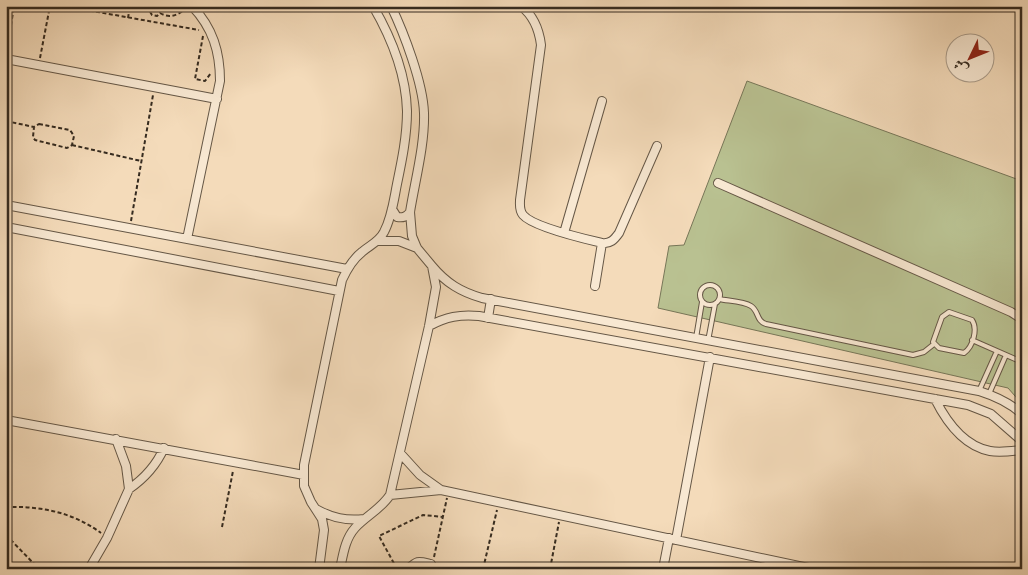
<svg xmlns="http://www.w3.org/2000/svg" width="1028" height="575" viewBox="0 0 1028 575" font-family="'IM FELL DW Pica',Amiri,serif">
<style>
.green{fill:#b9c191;stroke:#777658}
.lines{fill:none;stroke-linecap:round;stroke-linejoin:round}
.lane-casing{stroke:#655746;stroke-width:6}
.street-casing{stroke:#655746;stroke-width:10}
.path{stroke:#352b20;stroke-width:2;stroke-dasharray:4 2.5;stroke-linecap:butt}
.lane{stroke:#f8e8d2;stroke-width:4}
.street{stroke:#f8e8d2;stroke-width:8}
</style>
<rect width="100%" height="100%" fill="#f4dbba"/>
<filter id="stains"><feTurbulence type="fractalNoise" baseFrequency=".004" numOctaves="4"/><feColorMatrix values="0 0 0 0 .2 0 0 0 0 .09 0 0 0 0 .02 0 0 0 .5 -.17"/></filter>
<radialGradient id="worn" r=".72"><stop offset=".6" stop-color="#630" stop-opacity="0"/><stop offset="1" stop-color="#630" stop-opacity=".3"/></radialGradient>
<path class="green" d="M 747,81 L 1022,181 L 1022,404 L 1008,388 L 658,308 L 669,246 L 684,245 Z"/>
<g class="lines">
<g class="lane-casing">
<path id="lane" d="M700 295a10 10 0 1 1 20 0a10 10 0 1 1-20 0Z
M 719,299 C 728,301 743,301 751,306 C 759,311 756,321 766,324 L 913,355 L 924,352 L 934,344
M 949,312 L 972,320 C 978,329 973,347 964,353 L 939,348 L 933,342 L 942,317 Z
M 696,338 L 702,302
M 972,340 L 1022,362
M 708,341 L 715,304
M 1020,373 L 1022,370
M 979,391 L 997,351
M 989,394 L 1006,355"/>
</g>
<g class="street-casing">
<path id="street" d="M 521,6 C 534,16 539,29 541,45 L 520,200 C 520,205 519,210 523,215 C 533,227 585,239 602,243 C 610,244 614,240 619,233 L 657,146
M 6,59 L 217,99
M 718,183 L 1011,312 L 1022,319
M 6,205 L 347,269
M 392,209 L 397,217 C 403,218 406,217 410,212
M 6,227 L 339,291
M 564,233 L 602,101
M 187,239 L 220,81 C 220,52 213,28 192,6
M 378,241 L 399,241 L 417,248
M 432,266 C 446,283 461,292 482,298 L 979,391 C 995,396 1009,402 1022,414
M 595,286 L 602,243
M 488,318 L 491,299
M 429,326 C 446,317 460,314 479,316 L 968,405 L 991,414 L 1022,441
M 935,399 C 946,421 964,446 990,451 C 1000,453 1012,451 1022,450
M 6,420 L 304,475
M 400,453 L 420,475 L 441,490
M 129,489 C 145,478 156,466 164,448
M 390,495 L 441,490 L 813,569
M 316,509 C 332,518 346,521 364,519
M 676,540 L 710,357
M 89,569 L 107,538 L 129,489 L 126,466 L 116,439
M 319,569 L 324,530 L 322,519 L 311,502 L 304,486 L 304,465 L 342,280 C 347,269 353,259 362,252 C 370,245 379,242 384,232 C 392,217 394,199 397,184 C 402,160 407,136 407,111 C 406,75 391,37 373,6
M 340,569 C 343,555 345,539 355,528 C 366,516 381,509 390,495 L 429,326 L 436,287 L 432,266 L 417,248 L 412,236 L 410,212 C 415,181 425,144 424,113 C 423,83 404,33 391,6
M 408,569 C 418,560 418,561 431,564 L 433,569
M 663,569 L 669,538"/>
</g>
<path class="path" d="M 64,6 L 199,30
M 151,6 L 149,10 L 152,15 L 157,16 L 160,13 L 160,8 L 159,6
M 160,13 C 170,19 176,15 185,10
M 128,18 L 130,6
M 203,36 L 195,79 L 205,81 L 211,73
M 7,51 L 14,6
M 40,58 L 50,6
M 6,121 L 34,127
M 39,124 L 70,130 L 74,136 L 72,145 L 67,148 L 35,140 L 33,137 L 34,127 Z
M 72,145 L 141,161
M 131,221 L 153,95
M 6,507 C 41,506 72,512 101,533
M 222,527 L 233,471
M 6,535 L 39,569
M 434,557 L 447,498
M 484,564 L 508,569
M 442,567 L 453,569
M 397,569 L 379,536 L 423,515 L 443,517
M 483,569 L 497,510
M 550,569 L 559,522"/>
<use href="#lane" class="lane"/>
<use href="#street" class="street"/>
</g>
<rect width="1028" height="575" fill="none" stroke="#f4dbba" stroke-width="25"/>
<rect x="8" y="8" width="1013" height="560" fill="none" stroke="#352b20" stroke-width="2.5"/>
<rect x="12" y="12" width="1003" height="550" fill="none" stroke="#352b20"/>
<g transform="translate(970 58) rotate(227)"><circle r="24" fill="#f8e8d2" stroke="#aa9c8b"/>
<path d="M0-4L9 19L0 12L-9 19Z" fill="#8f2418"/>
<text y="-8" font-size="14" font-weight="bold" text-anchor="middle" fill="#352b20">ش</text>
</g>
<rect width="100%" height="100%" filter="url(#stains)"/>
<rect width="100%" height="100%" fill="url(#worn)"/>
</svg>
